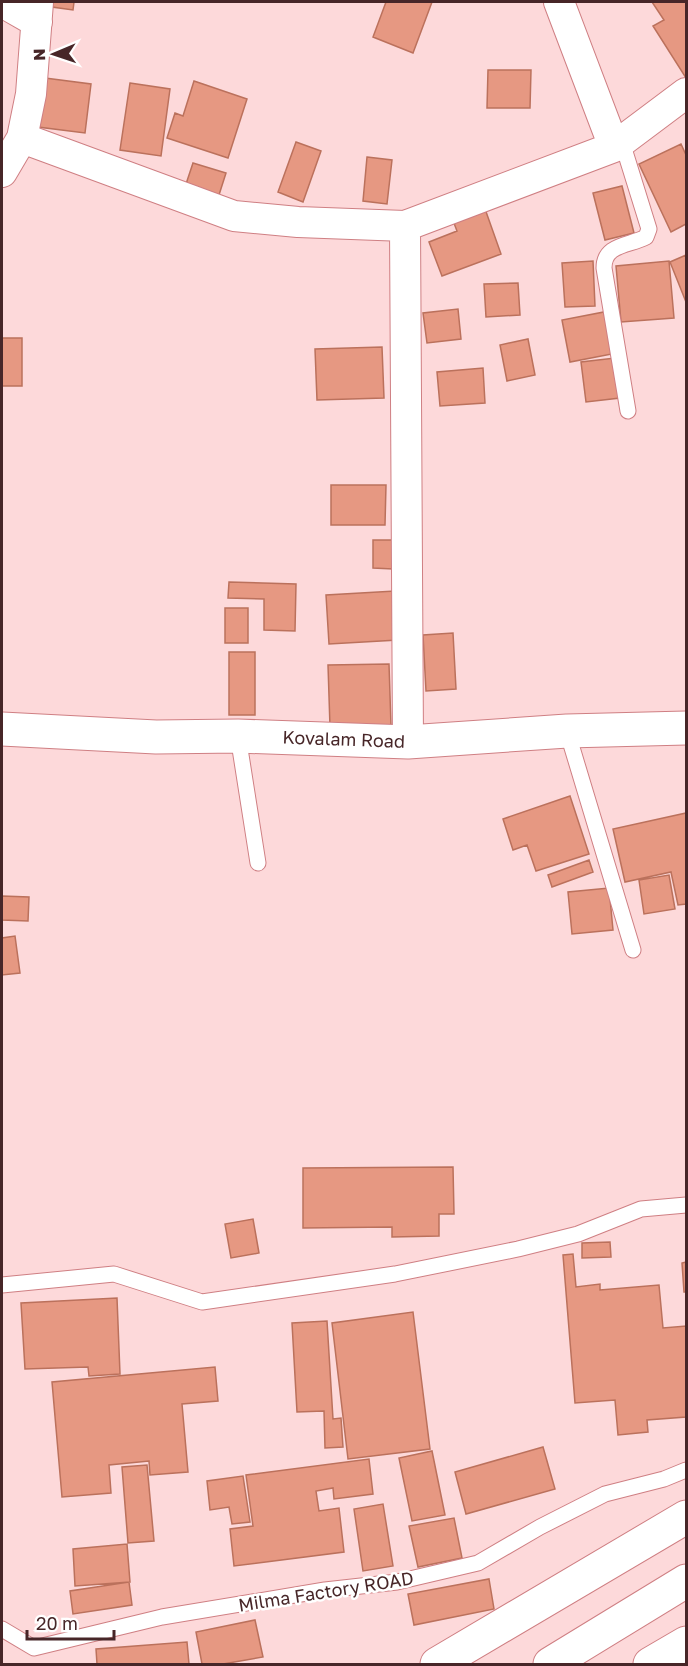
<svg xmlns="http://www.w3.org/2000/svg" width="688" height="1666" viewBox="0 0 688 1666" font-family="'Golos Text',sans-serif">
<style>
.building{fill:#e69882;stroke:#bb715c;stroke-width:1.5}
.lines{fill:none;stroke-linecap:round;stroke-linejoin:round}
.service-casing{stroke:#cf7f83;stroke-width:17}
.minor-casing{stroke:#cf7f83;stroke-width:32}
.tertiary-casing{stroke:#cf7f83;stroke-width:35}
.primary-casing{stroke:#cf7f83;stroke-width:35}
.trunk-casing{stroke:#cf7f83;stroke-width:35}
.service{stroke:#fff;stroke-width:15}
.minor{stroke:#fff;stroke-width:30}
.tertiary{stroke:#fff;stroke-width:33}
.primary{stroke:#fff;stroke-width:33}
.trunk{stroke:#fff;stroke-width:33}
.labels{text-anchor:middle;stroke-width:5;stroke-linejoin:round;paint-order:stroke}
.street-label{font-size:18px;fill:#472628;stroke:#fff}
</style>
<rect width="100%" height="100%" fill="#fdd9da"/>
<path class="building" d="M 52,2 L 74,2 L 73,10 L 52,7 Z
M 386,2 L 432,2 L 413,53 L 373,37 Z
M 652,2 L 686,2 L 686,78 L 653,26 L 664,20 Z
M 488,70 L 531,70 L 530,108 L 487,108 Z
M 45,78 L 91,84 L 85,133 L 38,127 Z
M 194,81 L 247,99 L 228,158 L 167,138 L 175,113 L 183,116 Z
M 130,83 L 170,89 L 161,156 L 120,150 Z
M 296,142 L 321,151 L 303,202 L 278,192 Z
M 681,144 L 686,155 L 686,224 L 671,232 L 639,164 Z
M 367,157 L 392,160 L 387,204 L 363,201 Z
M 193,163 L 226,173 L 218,198 L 185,187 Z
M 622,186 L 634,233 L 605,240 L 593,193 Z
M 484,206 L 501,254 L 442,276 L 429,242 L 457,231 L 452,218 Z
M 686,255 L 686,302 L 670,262 Z
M 593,261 L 595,306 L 565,307 L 562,263 Z
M 669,261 L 674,318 L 621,322 L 616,266 Z
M 518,283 L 520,315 L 486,317 L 484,284 Z
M 458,309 L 461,339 L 427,343 L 423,313 Z
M 604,312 L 612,354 L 570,362 L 562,320 Z
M 2,338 L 22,338 L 22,386 L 2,386 Z
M 528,339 L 535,375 L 507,381 L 500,345 Z
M 382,347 L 384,398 L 317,400 L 315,349 Z
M 615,358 L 620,398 L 586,402 L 581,362 Z
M 483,368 L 485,403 L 440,406 L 437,372 Z
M 331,485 L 386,485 L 385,525 L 331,525 Z
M 373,540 L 394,540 L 393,569 L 373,568 Z
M 229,582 L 296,584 L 295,631 L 264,630 L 264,599 L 228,598 Z
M 395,591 L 398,640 L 329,644 L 326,595 Z
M 225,608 L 248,608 L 248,643 L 225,643 Z
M 453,633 L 456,689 L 426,691 L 423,635 Z
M 229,652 L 255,652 L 255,715 L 229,715 Z
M 389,664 L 391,726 L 330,727 L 328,665 Z
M 570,796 L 589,854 L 536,871 L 527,845 L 513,850 L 503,819 Z
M 686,813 L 686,904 L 678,905 L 671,872 L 625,882 L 613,829 Z
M 589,860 L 593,872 L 552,887 L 548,875 Z
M 669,875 L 675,909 L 644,914 L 639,880 Z
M 609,888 L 613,930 L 572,934 L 568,892 Z
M 2,896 L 29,897 L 28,921 L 2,920 Z
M 15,936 L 20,973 L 2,975 L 2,938 Z
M 453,1167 L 454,1214 L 439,1214 L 439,1236 L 392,1237 L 392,1227 L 303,1228 L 303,1168 Z
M 253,1219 L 259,1253 L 231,1258 L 225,1224 Z
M 610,1242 L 611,1257 L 582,1258 L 582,1243 Z
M 573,1254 L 576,1287 L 600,1284 L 600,1290 L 659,1285 L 663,1328 L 686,1326 L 686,1417 L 647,1420 L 648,1432 L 618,1435 L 615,1400 L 575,1403 L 563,1255 Z
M 686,1262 L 686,1292 L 684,1292 L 682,1263 Z
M 117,1298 L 120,1374 L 89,1376 L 88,1367 L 25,1369 L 21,1303 Z
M 413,1312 L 430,1449 L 348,1459 L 332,1323 Z
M 327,1321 L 333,1419 L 341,1418 L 343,1447 L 325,1448 L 324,1411 L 297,1412 L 292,1323 Z
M 215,1367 L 218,1401 L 182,1404 L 188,1472 L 150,1475 L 149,1461 L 109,1465 L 111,1493 L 62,1497 L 52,1382 Z
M 543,1447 L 555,1489 L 466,1514 L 455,1472 Z
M 432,1451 L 445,1515 L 412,1521 L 399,1458 Z
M 369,1459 L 373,1494 L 334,1499 L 333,1488 L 316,1491 L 319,1511 L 339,1508 L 344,1552 L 234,1566 L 230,1529 L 253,1526 L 246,1475 Z
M 147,1465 L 154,1541 L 128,1543 L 122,1467 Z
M 243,1476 L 250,1522 L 232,1524 L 229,1507 L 210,1510 L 207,1481 Z
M 383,1504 L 393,1566 L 363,1571 L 354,1509 Z
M 454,1518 L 462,1558 L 418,1567 L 409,1526 Z
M 127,1544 L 130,1582 L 75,1586 L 73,1549 Z
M 489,1579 L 494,1609 L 414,1625 L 408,1594 Z
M 129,1582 L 132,1605 L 73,1614 L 70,1591 Z
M 255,1620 L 263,1657 L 223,1664 L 202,1664 L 196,1632 Z
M 187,1642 L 189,1664 L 97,1664 L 96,1649 Z"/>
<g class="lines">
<g class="service-casing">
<path id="service" d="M 622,142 L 649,229 L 646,237 C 629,246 604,244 604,268 L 628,411
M 567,731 L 633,950
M 238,736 L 258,863
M 2,1285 L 114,1274 L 202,1302 L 395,1274 L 518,1249 L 578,1234 L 641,1209 L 686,1205
M 2,1629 L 34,1648 L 162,1617 L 325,1590 L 397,1582 L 478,1563 L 540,1527 L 605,1494 L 664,1479 L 686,1470"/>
</g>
<g class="minor-casing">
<path id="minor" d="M 2,2 L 37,22
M 559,2 L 614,147
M 22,138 L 234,216 L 298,222 L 405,226 L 614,147 L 686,93
M 2,172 L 22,138 L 31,94 L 38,2
M 405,226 L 408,742"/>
</g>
<g class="tertiary-casing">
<path id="tertiary" d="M 437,1664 L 686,1517"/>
</g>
<g class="primary-casing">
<g id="primary">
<path id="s1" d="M 2,729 L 156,737 L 238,736 L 408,742 L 567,731 L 686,728"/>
</g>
</g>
<g class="trunk-casing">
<path id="trunk" d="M 550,1664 L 686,1581
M 650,1664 L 686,1643"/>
</g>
<use href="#service" class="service"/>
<use href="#minor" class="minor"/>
<use href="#tertiary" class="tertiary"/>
<use href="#primary" class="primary"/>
<use href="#trunk" class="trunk"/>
</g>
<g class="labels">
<g class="street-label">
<text dy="6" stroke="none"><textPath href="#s1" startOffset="342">Kovalam Road</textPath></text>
<text transform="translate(326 1592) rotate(-9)" y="6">Milma Factory ROAD</text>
</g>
</g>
<rect width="688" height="1666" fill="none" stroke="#472628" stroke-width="6"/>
<g transform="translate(54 54) rotate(268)" stroke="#ffffff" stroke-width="4.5" paint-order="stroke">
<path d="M0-4.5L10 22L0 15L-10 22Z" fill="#472628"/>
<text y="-9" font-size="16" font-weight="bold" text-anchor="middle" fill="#472628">N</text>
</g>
<path d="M27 1630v9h87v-9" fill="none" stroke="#472628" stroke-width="3"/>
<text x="36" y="1630" font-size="18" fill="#472628" stroke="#ffffff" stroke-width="4.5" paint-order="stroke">20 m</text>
</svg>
